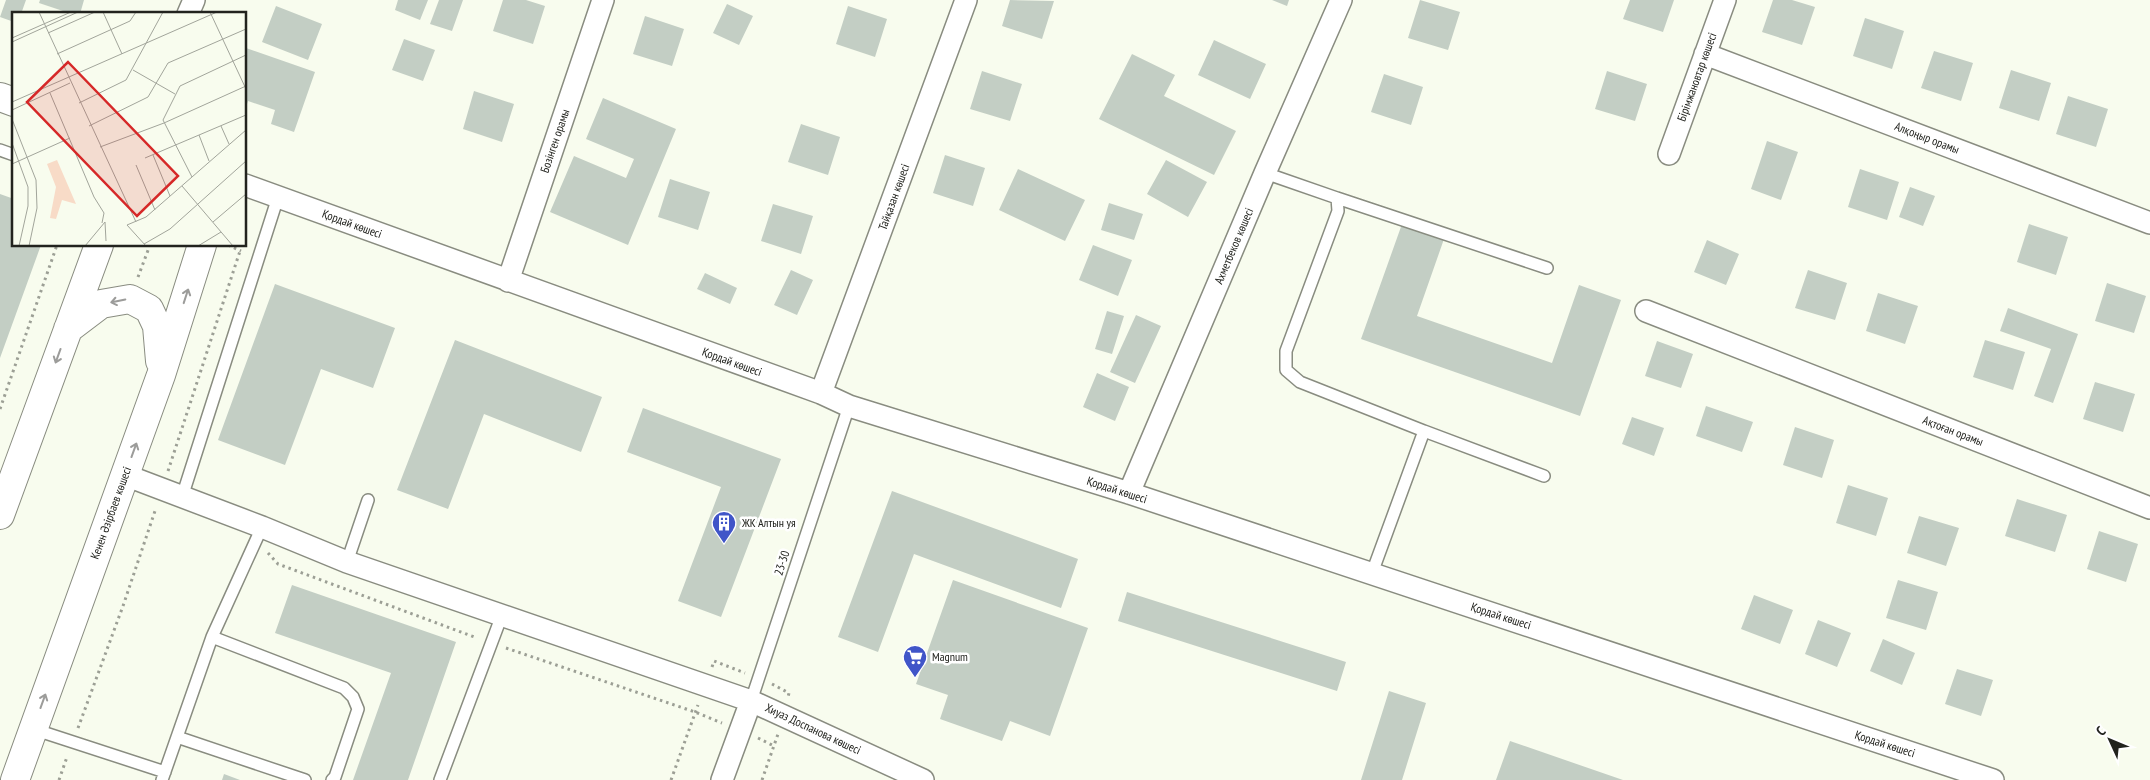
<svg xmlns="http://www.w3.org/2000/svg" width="2150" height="780" viewBox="0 0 2150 780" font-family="'PT Sans Narrow',sans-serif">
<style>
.building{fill:#c3cec4}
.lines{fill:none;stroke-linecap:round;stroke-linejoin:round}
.lane-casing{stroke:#898c80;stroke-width:14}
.street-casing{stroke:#898c80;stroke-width:24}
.secondary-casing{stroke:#898c80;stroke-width:30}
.path{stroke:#9c9f95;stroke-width:3;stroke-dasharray:2.5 4;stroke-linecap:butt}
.lane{stroke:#fff;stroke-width:11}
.street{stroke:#fff;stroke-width:21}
.secondary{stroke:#fff;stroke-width:28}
.oneway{stroke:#9c9c9a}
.labels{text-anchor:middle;stroke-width:5;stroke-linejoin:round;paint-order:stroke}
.street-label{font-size:12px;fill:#22231e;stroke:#fff}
.poi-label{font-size:12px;fill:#22231e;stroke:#fff;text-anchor:start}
.inset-road{fill:none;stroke:#a2a59b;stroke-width:1}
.view{fill:#d62828;fill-opacity:0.15;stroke:#d62828;stroke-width:2.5}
.inset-edge{fill:none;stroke:#22231e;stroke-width:2.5}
</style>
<rect width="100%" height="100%" fill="#f8fcee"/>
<path class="building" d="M 6,0 L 26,0 L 21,14 L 14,14 L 14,22 L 0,17 Z
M 40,0 L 84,0 L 80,14 L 72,14 L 39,3 Z
M 398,0 L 428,0 L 420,20 L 395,10 Z
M 439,0 L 463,0 L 452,31 L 430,24 Z
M 503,0 L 526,0 L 545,6 L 533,44 L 493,31 Z
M 1010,0 L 1054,1 L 1042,39 L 1002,26 Z
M 1272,0 L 1289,0 L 1287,6 Z
M 1420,0 L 1460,12 L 1448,50 L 1408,38 Z
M 1630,0 L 1674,0 L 1663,32 L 1623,19 Z
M 1773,0 L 1792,0 L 1815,7 L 1802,45 L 1762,32 Z
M 727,4 L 753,16 L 739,45 L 713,33 Z
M 276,6 L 322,24 L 308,60 L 262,42 Z
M 848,6 L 887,19 L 875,57 L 836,44 Z
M 645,16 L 684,29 L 672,66 L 633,54 Z
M 1865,18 L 1904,31 L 1892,69 L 1853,56 Z
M 404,39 L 435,50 L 423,81 L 392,70 Z
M 1214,40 L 1266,64 L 1250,99 L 1198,75 Z
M 246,48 L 315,72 L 294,132 L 271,124 L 275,110 L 248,101 L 245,110 Z
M 1934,51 L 1973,63 L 1961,101 L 1921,88 Z
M 1132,54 L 1175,75 L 1164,96 L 1236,131 L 1214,175 L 1099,119 Z
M 2011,70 L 2051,83 L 2039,121 L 1999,108 Z
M 982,71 L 1022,84 L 1010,121 L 970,109 Z
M 1607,71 L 1647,84 L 1635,121 L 1595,109 Z
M 1384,74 L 1423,87 L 1411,125 L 1371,112 Z
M 474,91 L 514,104 L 502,142 L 463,129 Z
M 2068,96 L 2108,109 L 2096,147 L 2056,134 Z
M 603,98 L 676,129 L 628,245 L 550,212 L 574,156 L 626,178 L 634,159 L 586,139 Z
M 801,124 L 840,137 L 828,175 L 788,162 Z
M 1767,141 L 1798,152 L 1781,200 L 1751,189 Z
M 945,155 L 985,168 L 973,206 L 933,193 Z
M 1166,160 L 1207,182 L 1188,217 L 1147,194 Z
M 1018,169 L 1085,200 L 1065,241 L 999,210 Z
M 1860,169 L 1899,182 L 1887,220 L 1848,207 Z
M 670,179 L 710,192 L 698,230 L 658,217 Z
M 1910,187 L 1935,196 L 1923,226 L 1899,217 Z
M 0,194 L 14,199 L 14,245 L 41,245 L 0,358 Z
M 1109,203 L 1143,214 L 1134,240 L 1101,230 Z
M 773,204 L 813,216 L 801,254 L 761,241 Z
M 1402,224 L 1444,239 L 1417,316 L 1552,363 L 1579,285 L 1621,300 L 1580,416 L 1361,339 Z
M 2029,224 L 2068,237 L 2056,275 L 2017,262 Z
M 1707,240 L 1739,254 L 1726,285 L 1694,272 Z
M 1093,245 L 1132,260 L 1118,296 L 1079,280 Z
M 791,270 L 813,280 L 797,315 L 774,305 Z
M 1808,270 L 1847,283 L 1835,320 L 1795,308 Z
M 705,273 L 737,288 L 730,304 L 697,289 Z
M 2107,283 L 2146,296 L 2134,333 L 2095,321 Z
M 275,284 L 395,328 L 373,388 L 321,369 L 285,465 L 218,440 Z
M 1878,293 L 1918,306 L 1905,344 L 1866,331 Z
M 2008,308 L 2078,334 L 2053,403 L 2034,396 L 2051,349 L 2000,331 Z
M 1107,311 L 1124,316 L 1112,354 L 1095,349 Z
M 1136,315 L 1161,326 L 1135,383 L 1110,372 Z
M 455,340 L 602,397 L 581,452 L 484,414 L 448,509 L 397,490 Z
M 1985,340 L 2025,352 L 2013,390 L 1973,377 Z
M 1657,341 L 1693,354 L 1681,388 L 1645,376 Z
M 1097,373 L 1129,387 L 1115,421 L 1083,407 Z
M 2095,382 L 2135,394 L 2123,432 L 2083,419 Z
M 1706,406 L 1753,422 L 1742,452 L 1696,436 Z
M 643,408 L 781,459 L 721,617 L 678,601 L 721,487 L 627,452 Z
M 1632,417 L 1664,428 L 1654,456 L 1622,444 Z
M 1795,427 L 1834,440 L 1822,478 L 1783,465 Z
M 1848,485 L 1888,498 L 1876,536 L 1836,523 Z
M 892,491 L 1078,559 L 1061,608 L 914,554 L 878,652 L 838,637 Z
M 2017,499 L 2067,515 L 2055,552 L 2005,536 Z
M 1919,516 L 1959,528 L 1946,566 L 1907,553 Z
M 2099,531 L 2138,544 L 2126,582 L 2087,569 Z
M 953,580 L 1088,628 L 1050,736 L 1010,721 L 1002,741 L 940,719 L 948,695 L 916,684 Z
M 1898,580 L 1938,592 L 1926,630 L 1886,618 Z
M 292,585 L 456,642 L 408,780 L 353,780 L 391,673 L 275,633 Z
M 1127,592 L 1346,662 L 1337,691 L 1118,621 Z
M 1754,595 L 1793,610 L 1780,644 L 1741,629 Z
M 1818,620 L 1851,633 L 1837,667 L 1805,654 Z
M 1883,639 L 1915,653 L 1902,685 L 1870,671 Z
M 1957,669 L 1993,680 L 1981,716 L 1945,704 Z
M 1389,691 L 1426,703 L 1402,780 L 1361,780 Z
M 1510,741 L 1623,780 L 1496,780 Z
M 224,774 L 240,780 L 222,780 Z"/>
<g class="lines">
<g class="lane-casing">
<path id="lane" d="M 0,150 L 14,155
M 1265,173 L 1337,198 L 1338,211 L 1286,351 L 1286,370 L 1300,382 L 1424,431
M 1337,198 L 1547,268
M 182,497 L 278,197
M 347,562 L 368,500
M 1372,573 L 1424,431 L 1544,476
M 212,637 L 344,688 L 353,697 L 358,709 L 335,777 L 332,780
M 751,701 L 849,406
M 33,729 L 165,772
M 177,737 L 305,780
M 162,780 L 212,637 L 262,527
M 440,780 L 502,615"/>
</g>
<g class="street-casing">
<path id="street" d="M 188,14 L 194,0
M 1705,54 L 2150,223
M 1669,154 L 1725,0
M 245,185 L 821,393 L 849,406 L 1129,493 L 1993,780
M 508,281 L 603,0
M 1646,311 L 2150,508
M 821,393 L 966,0
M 125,475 L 262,527 L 347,562 L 751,701 L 923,780
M 1129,493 L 1265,173 L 1341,0
M 722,780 L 751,701"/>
</g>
<g class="secondary-casing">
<path id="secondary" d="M 0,97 L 14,102
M 68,329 L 101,304 L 130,299 L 149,309 L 157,326 L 160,361
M 0,515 L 99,245
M 15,780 L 161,375 L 202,245"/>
</g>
<path class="path" d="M 228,245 L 241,251
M 138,277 L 150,245
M 0,409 L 57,245
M 168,471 L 240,251
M 268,553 L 278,564 L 477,638
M 506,648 L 695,712 L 722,723
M 712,667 L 714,661 L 745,673
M 772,684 L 789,693 L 788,697
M 78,728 L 123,606 L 156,508
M 758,738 L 774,746
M 59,780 L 67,757
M 671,780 L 698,705
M 762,780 L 778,734"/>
<use href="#lane" class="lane"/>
<use href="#street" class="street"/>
<use href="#secondary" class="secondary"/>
</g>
<defs><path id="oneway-shaft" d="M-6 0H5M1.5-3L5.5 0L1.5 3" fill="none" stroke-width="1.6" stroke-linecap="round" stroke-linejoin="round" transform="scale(1.25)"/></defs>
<g class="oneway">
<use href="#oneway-shaft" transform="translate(186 296) rotate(-72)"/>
<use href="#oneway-shaft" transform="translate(118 301) rotate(168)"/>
<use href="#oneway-shaft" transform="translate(58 356) rotate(110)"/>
<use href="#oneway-shaft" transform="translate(134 450) rotate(-70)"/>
<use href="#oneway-shaft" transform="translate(43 701) rotate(-70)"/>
</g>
<defs>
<g id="building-pin" transform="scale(1.25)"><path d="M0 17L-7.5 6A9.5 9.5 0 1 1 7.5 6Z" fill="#4055c8" stroke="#fff"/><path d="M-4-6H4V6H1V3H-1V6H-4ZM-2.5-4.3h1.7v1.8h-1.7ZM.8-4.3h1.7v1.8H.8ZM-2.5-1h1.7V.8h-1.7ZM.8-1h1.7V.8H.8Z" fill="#fff"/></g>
<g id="supermarket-pin" transform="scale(1.25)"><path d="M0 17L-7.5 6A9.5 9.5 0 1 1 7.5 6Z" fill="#4055c8" stroke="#fff"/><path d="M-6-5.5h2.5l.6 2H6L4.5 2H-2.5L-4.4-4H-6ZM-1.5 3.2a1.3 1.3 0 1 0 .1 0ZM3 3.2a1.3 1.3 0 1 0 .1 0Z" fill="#fff"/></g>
</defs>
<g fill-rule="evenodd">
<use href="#building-pin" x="724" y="523"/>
<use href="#supermarket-pin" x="915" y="657"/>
</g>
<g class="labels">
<g class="street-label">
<text transform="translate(1697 77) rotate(-70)" y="4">Бірімжановтар көшесі</text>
<text transform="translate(1927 138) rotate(21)" y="4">Алқоңыр орамы</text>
<text transform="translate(555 141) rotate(-71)" y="4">Бозінген орамы</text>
<text transform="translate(894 197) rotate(-70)" y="4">Тайқазан көшесі</text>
<text transform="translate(352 224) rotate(20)" y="4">Қордай көшесі</text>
<text transform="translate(1234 246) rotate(-67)" y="4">Ахметбеков көшесі</text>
<text transform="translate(732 362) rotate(20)" y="4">Қордай көшесі</text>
<text transform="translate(1953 431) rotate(21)" y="4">Ақтоған орамы</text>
<text transform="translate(1117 490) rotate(18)" y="4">Қордай көшесі</text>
<text transform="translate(111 513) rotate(-70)" y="4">Кенен Әзірбаев көшесі</text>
<text transform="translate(782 563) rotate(-72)" y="4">23-30</text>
<text transform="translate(1501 616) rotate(18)" y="4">Қордай көшесі</text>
<text transform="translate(813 729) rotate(25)" y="4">Хиуаз Доспанова көшесі</text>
<text transform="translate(1885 744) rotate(18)" y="4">Қордай көшесі</text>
</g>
<g class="poi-label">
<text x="742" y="527">ЖК Алтын уя</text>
<text x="932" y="661">Magnum</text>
</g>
</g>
<g transform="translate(12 12)">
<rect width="234" height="234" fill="#f8fcee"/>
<path d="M 45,148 L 64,192 L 50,188 L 44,207 L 38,206 L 44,175 L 35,152 Z" fill="#f8dbc7"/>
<path class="inset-road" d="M 27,0 L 124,210M 91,0 L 110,42M 198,0 L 234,77M 36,21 L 83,0M 0,26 L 59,0M 0,30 L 66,0M 45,42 L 118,9 L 124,0M 121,58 L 163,82M 38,81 L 82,185 L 92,201 L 90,211M 0,90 L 205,0M 67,91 L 114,68 L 151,0M 0,98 L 58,71M 0,107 L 24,168 L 25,196 L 17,234M 77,114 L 136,85 L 156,51 L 234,17M 209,114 L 217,132M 187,123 L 197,149M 0,131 L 16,175 L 16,194 L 7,234M 88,135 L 152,111 L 234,74M 141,143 L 158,184M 133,146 L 234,103M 0,152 L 58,126M 124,153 L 143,198M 180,165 L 151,108 L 168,74 L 234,43M 170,174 L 221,234M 93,210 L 94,229M 201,210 L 234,182M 132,232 L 158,217 L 234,149M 73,234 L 93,210M 134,234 L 115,213 L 134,205 L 234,118M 186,234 L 209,220"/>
<path class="view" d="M 56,50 L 166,164 L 125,204 L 15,90 Z"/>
<rect width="234" height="234" class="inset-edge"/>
</g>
<g transform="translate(2110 740) rotate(314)" stroke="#ffffff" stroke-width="4" paint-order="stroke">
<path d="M0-4L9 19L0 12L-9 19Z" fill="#22231e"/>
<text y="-8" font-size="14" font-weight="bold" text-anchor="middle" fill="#22231e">С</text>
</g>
</svg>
